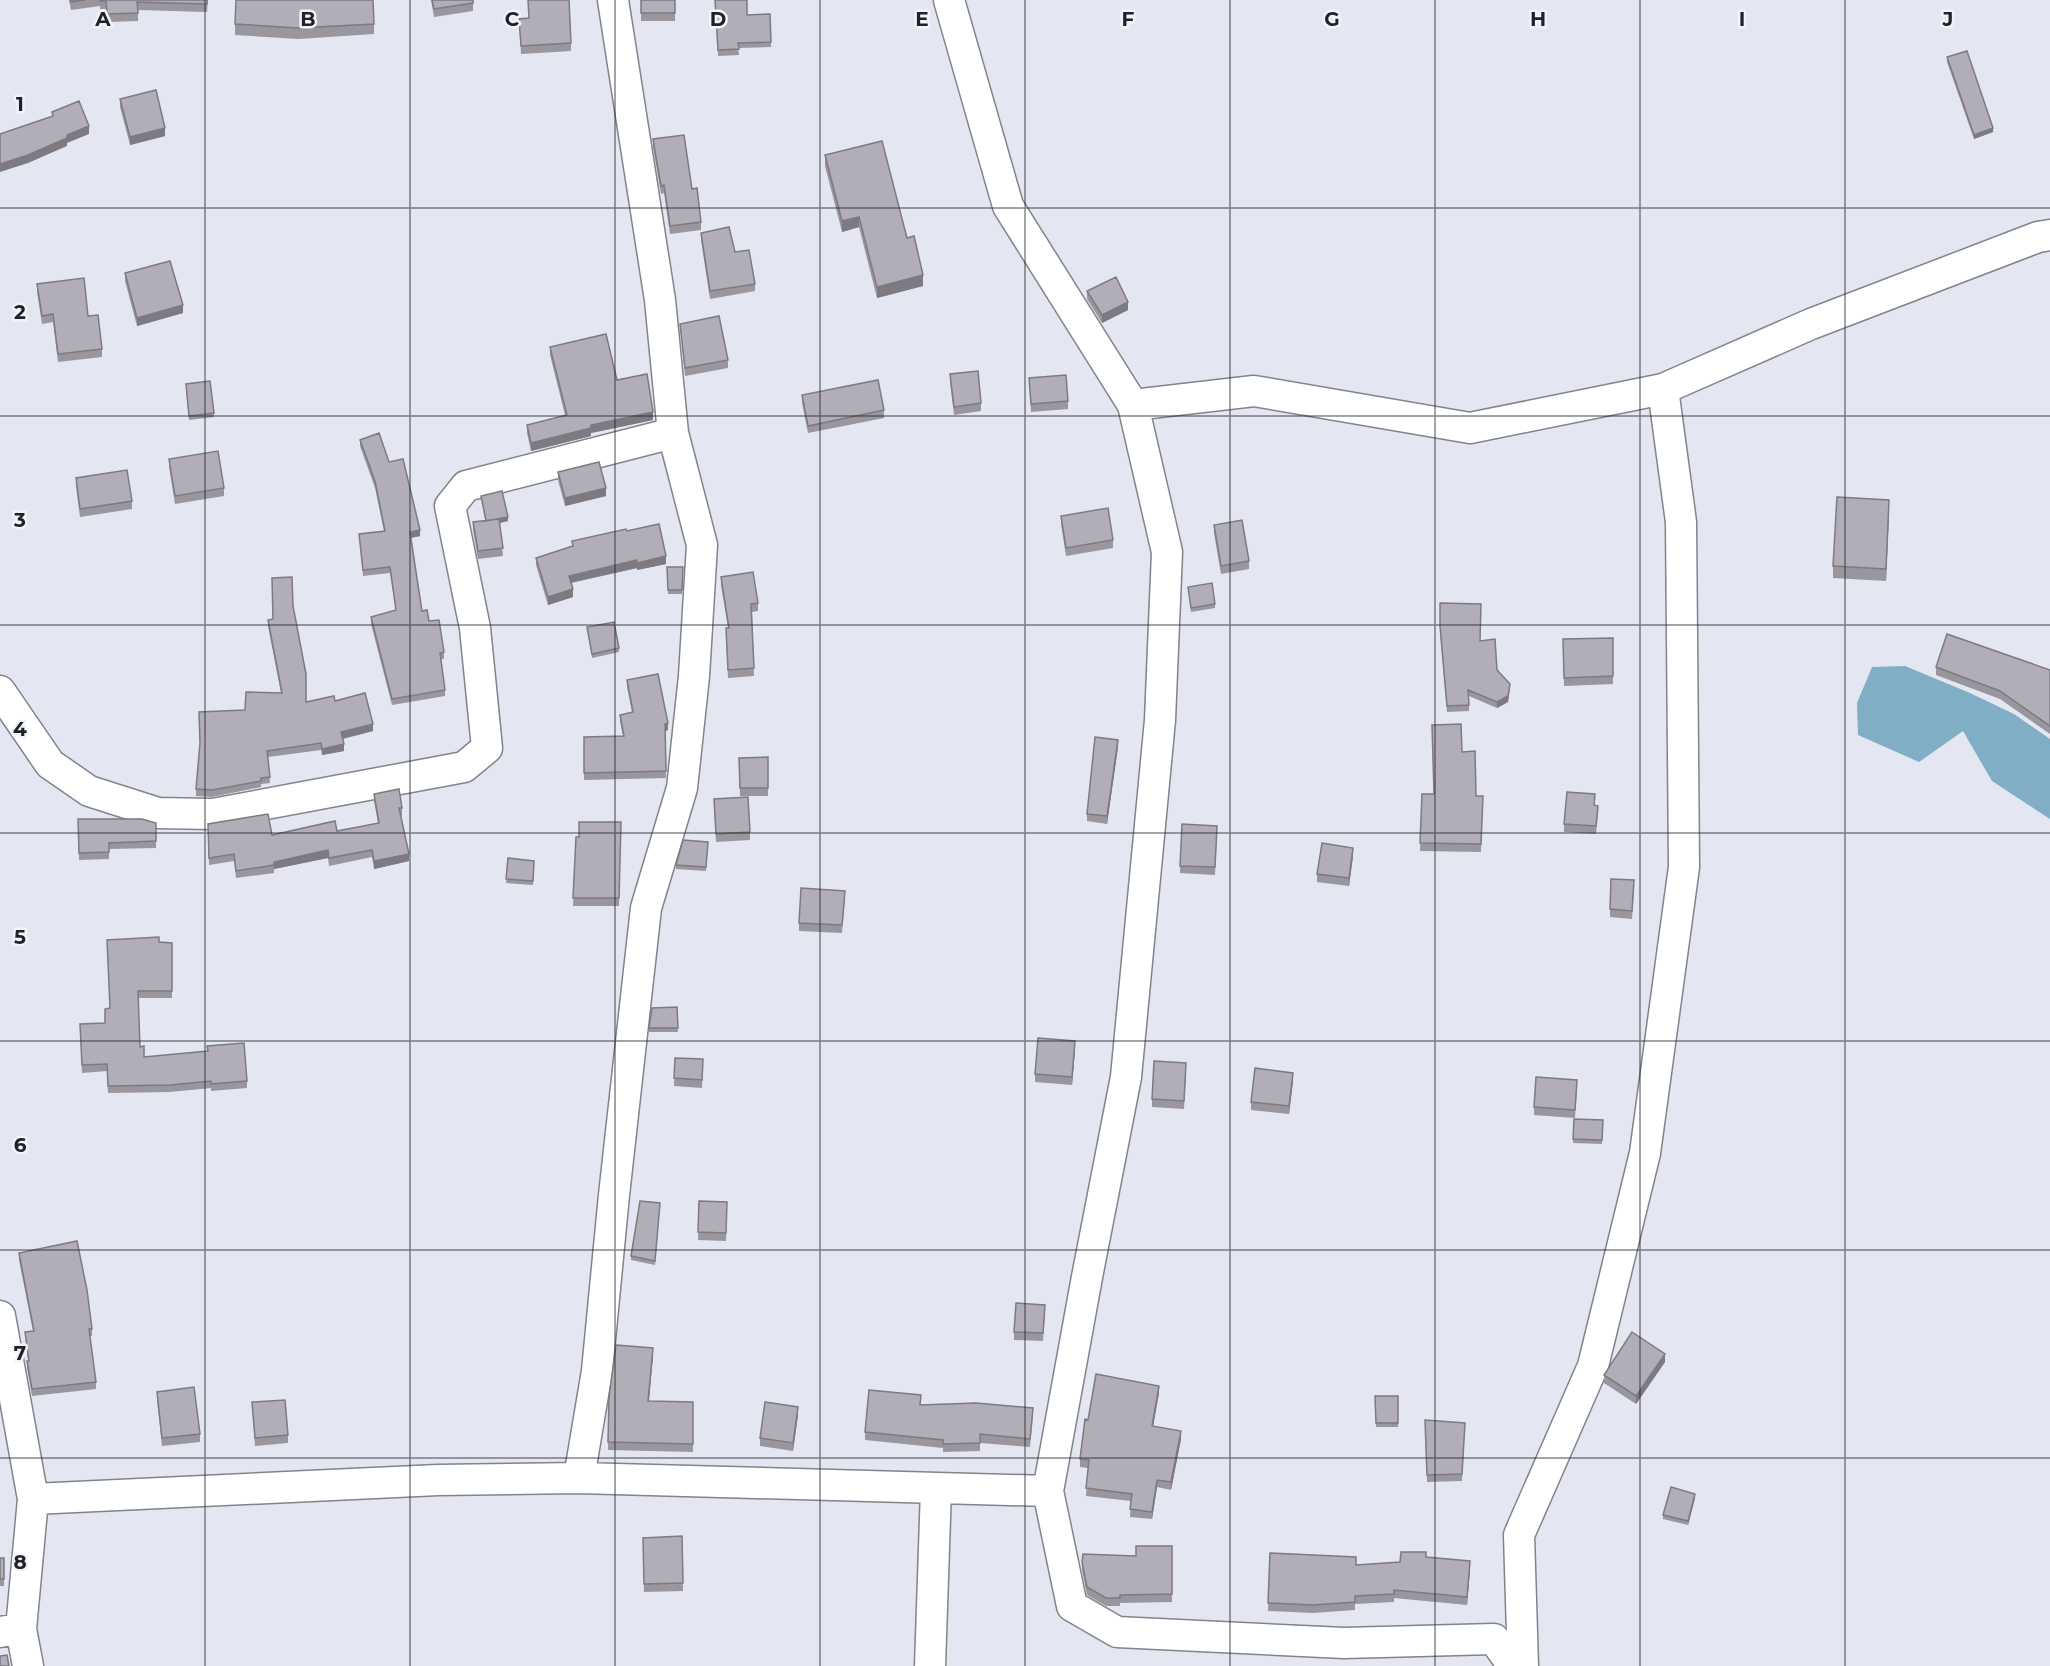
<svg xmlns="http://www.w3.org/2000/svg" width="2050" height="1666" viewBox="0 0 2050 1666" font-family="Montserrat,sans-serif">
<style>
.water{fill:#7faec5}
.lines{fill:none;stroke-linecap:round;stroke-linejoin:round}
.minor-casing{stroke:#81838d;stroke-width:33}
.minor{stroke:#fff;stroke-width:30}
.wall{fill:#99969e}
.shaded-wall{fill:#7d7a81}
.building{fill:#b2aeb8;stroke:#7d7a81;stroke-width:1.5}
.grid{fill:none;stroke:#212226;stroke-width:1.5;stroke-opacity:0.55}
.grid-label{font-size:20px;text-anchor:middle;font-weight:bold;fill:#212226;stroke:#f1f3fe;stroke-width:5;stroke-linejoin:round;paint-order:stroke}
</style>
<rect width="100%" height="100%" fill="#e4e6f1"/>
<path class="water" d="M 1905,666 L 1970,693 L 2014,714 L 2050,739 L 2050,819 L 1992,781 L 1963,731 L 1919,762 L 1858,735 L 1857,703 L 1872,667 Z"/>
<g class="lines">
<g class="minor-casing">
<path id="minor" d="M 949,0 L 1008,206 L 1133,405 L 1254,391 L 1470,428 L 1663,389 L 1811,324 L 2038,237 L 2050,235
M 0,691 L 50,764 L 89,791 L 158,813 L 213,814 L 464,767 L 487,748 L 475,628 L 450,506 L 466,486 L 673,433
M 0,1316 L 33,1499 L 21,1629 L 0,1632
M 579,1478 L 597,1371 L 614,1195 L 646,908 L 682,788 L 694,676 L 702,545 L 673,433 L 660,300 L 613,0
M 1048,1491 L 1072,1606 L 1117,1632 L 1344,1643 L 1494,1639 L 1513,1666
M 33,1499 L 438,1480 L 579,1478 L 1048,1491 L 1087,1277 L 1126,1077 L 1160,720 L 1167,552 L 1133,405
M 21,1629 L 28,1666
M 930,1666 L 936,1489
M 1523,1666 L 1519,1535 L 1593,1366 L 1645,1153 L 1684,867 L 1681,522 L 1663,389"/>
</g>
<use href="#minor" class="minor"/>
</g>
<path class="wall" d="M 69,0 L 208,0 L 207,12 L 138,10 L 138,21 L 107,22 L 106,9 L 100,9 L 100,6 L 71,10 Z
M 431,0 L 473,0 L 473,11 L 434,17 Z
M 641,0 L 675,0 L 675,21 L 641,21 Z
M 715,0 L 747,15 L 770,14 L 771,47 L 738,48 L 739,55 L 718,56 Z
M 529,18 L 571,43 L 571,51 L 521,54 L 519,19 Z
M 235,24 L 374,24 L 374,34 L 298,39 L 235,35 Z
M 1947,57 L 1993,132 L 1974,139 L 1947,62 Z
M 120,99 L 165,136 L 130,145 L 120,107 Z
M 653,139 L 692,189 L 701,222 L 701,230 L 670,234 L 664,193 L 661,194 L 653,147 Z
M 825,155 L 907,238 L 923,286 L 877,298 L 859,227 L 842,232 L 825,166 Z
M 701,233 L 755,284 L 755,291 L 710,299 L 701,240 Z
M 125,273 L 183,313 L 137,326 L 125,281 Z
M 37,284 L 88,316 L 102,349 L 102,357 L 58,362 L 53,322 L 42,324 L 37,292 Z
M 1087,291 L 1128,310 L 1102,323 L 1087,299 Z
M 680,324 L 728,360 L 728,368 L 685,376 Z
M 550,347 L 617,380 L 653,420 L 591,433 L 591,436 L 531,451 L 527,433 L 527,425 L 565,415 L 550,355 Z
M 950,374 L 981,403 L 981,411 L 954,415 L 950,382 Z
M 1029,378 L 1068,401 L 1068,409 L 1031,412 Z
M 186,388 L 214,413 L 214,417 L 189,420 Z
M 802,395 L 884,410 L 884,418 L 808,433 L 802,403 Z
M 360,440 L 389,462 L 420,536 L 411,538 L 422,611 L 429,621 L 444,652 L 444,659 L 441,659 L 445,690 L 445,696 L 392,705 L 371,624 L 371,617 L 396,611 L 390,573 L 363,576 L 359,534 L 384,531 L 375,488 L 360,446 Z
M 169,459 L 224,488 L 224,496 L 175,504 L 169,467 Z
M 558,472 L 606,496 L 565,506 L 558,480 Z
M 76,478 L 132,501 L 132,509 L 80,517 L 76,486 Z
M 481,496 L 508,521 L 500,523 L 503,556 L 478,559 L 473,530 L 473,522 L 486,521 Z
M 1889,512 L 1886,581 L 1833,578 L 1833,566 Z
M 1061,516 L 1113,540 L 1113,548 L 1066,556 L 1061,524 Z
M 1214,525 L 1249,561 L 1249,569 L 1221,574 L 1214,533 Z
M 627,531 L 666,564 L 637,570 L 637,568 L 571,583 L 573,597 L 548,605 L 536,565 L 536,558 L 572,546 L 572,541 Z
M 667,567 L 683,567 L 682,594 L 668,594 Z
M 721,577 L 758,603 L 758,611 L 752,612 L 754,676 L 728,678 L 726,636 L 728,628 L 721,585 Z
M 1188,587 L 1215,604 L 1215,608 L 1191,612 Z
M 1440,603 L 1480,641 L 1510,689 L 1508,702 L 1497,708 L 1469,696 L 1469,711 L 1447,712 L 1440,631 Z
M 293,606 L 306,702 L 335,701 L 373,731 L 343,739 L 344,751 L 322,755 L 321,750 L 268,757 L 270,783 L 261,784 L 261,787 L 212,797 L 196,796 L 196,789 L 281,693 L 268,626 L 268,620 L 273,619 Z
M 587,627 L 619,648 L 619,652 L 592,658 Z
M 1613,638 L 1613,684 L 1564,686 L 1563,639 Z
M 1936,667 L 2050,670 L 2050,734 L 2000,699 L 1936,675 Z
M 627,680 L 668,730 L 665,731 L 666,778 L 584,780 L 584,737 L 623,736 L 620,721 L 620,715 L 632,712 L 627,687 Z
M 1118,747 L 1107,824 L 1087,821 L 1087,814 Z
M 768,757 L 768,796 L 740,796 L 739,758 Z
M 374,794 L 402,808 L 402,815 L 401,816 L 409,861 L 374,869 L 372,857 L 329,866 L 328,858 L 274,869 L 274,873 L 236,878 L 234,861 L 209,865 L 208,824 L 272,835 L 337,831 L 378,823 L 374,801 Z
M 1422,794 L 1483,796 L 1481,852 L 1420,851 Z
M 714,799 L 750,832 L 750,840 L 716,842 Z
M 1594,805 L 1598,814 L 1596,834 L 1564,832 L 1564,824 Z
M 78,819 L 156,823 L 156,848 L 109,849 L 109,859 L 79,860 Z
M 621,822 L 619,906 L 573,906 L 576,837 L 579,837 Z
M 1217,834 L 1215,875 L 1180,873 L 1180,866 Z
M 708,842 L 706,871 L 676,869 L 676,865 Z
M 1353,856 L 1349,886 L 1317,882 L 1317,874 Z
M 508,858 L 534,861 L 533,885 L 506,883 Z
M 1634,888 L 1632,919 L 1610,917 L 1610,909 Z
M 845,899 L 842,933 L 799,931 L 799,923 Z
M 159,942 L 172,943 L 172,998 L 138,998 L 140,1047 L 144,1057 L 247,1081 L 247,1088 L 211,1091 L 211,1088 L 170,1092 L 108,1093 L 107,1071 L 82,1073 L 80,1024 L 105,1023 Z
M 677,1007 L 678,1032 L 649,1032 L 649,1028 Z
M 1075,1049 L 1072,1085 L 1035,1082 L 1035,1074 Z
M 675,1058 L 703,1059 L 702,1088 L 674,1086 Z
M 1186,1071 L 1184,1109 L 1152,1107 L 1152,1099 Z
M 1293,1081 L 1289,1114 L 1251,1110 L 1251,1102 Z
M 1577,1088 L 1575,1118 L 1534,1115 L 1534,1107 Z
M 1574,1119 L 1603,1120 L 1602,1144 L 1573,1143 Z
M 699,1201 L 727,1202 L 726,1241 L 698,1240 Z
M 660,1203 L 655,1265 L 631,1260 L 631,1256 Z
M 19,1253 L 92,1329 L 92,1336 L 90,1336 L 96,1382 L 96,1389 L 32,1396 L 27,1368 L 27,1361 L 28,1361 L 25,1332 L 33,1331 L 19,1260 Z
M 1045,1313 L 1043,1341 L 1014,1340 L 1014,1332 Z
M 653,1356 L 649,1401 L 693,1402 L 693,1452 L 608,1450 L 609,1397 Z
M 1665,1362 L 1636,1404 L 1604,1383 L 1604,1375 Z
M 157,1392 L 200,1434 L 200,1442 L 162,1446 L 157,1400 Z
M 1159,1393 L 1153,1426 L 1181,1439 L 1171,1490 L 1157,1487 L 1152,1519 L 1130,1517 L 1131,1501 L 1086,1496 L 1088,1468 L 1080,1467 L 1080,1459 L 1088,1420 Z
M 1375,1396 L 1398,1396 L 1398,1427 L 1376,1427 Z
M 252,1402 L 288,1435 L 288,1443 L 255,1446 Z
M 921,1405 L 1033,1416 L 1030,1447 L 980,1443 L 980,1451 L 943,1452 L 943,1448 L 865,1440 L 865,1432 Z
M 798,1415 L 793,1451 L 760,1446 L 760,1438 Z
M 1425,1420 L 1465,1423 L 1462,1481 L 1427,1482 Z
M 1695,1498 L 1688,1525 L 1663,1519 L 1663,1515 Z
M 682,1536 L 683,1591 L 644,1592 L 643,1538 Z
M 1172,1546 L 1172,1602 L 1120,1603 L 1120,1606 L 1106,1606 L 1087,1595 L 1082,1570 L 1083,1554 L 1136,1556 Z
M 1270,1553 L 1356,1565 L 1400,1562 L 1426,1557 L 1470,1569 L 1467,1605 L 1394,1598 L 1394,1602 L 1355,1604 L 1355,1610 L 1313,1613 L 1268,1611 Z
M 0,1558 L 4,1558 L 4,1586 L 0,1586 Z"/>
<path class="shaded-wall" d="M 89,126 L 89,134 L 67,143 L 67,146 L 28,163 L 0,172 L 0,164 Z
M 165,128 L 165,136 L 130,145 L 130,137 Z
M 1993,128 L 1993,132 L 1974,139 L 1974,135 Z
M 859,217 L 859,227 L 842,232 L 842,221 Z
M 923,275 L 923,286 L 877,298 L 877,287 Z
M 1128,302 L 1128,310 L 1102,323 L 1102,315 Z
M 183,305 L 183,313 L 137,326 L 137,318 Z
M 653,412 L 653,420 L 591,433 L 591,436 L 531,451 L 531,443 L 591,425 Z
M 606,488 L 606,496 L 565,506 L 565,498 Z
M 1889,500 L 1889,512 L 1886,581 L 1886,569 Z
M 508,517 L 508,521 L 487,526 L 487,522 Z
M 420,530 L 420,536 L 410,538 L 410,532 Z
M 666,556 L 666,564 L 637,570 L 637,563 Z
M 637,560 L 637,568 L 569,583 L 569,576 Z
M 573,589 L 573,597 L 548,605 L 548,597 Z
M 1510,684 L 1508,702 L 1497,708 L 1497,702 Z
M 668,723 L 668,730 L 665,731 L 665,724 Z
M 373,724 L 373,731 L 341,739 L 341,732 Z
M 1118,740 L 1118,747 L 1107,824 L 1107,816 Z
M 344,744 L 344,751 L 322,755 L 322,749 Z
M 1353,848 L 1353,856 L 1349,886 L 1349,878 Z
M 328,850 L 328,858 L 274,869 L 274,862 Z
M 409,854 L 409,861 L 374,869 L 374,861 Z
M 1075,1041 L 1075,1049 L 1072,1085 L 1072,1077 Z
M 1293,1073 L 1293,1081 L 1289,1114 L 1289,1106 Z
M 653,1348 L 653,1356 L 648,1409 L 648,1401 Z
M 1665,1354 L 1665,1362 L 1636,1404 L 1636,1396 Z
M 1159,1386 L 1159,1393 L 1152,1433 L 1152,1426 Z
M 798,1407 L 798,1415 L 793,1451 L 793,1443 Z
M 1181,1431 L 1181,1439 L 1171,1490 L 1171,1482 Z
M 1157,1480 L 1157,1487 L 1152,1519 L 1152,1512 Z
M 1695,1494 L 1695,1498 L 1688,1525 L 1688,1521 Z
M 1470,1561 L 1470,1569 L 1467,1605 L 1467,1597 Z"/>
<path class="building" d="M 70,0 L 85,0 L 71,2 Z
M 100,0 L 207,0 L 207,4 L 137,2 L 138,13 L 107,14 L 106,1 L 100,1 Z
M 236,0 L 373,0 L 374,24 L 298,28 L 235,24 Z
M 432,0 L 473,0 L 473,3 L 434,9 Z
M 528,0 L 569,0 L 571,43 L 521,46 L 519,19 L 529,18 Z
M 641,0 L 675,0 L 675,13 L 641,13 Z
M 715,0 L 747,0 L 747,15 L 770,14 L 771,42 L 738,43 L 739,49 L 718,50 Z
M 1967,51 L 1993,128 L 1974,135 L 1947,57 Z
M 156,90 L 165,128 L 130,137 L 120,99 Z
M 79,101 L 89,126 L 67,135 L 67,138 L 28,155 L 0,164 L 0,134 L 53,116 L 52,112 Z
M 684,135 L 692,189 L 697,188 L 701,222 L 670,226 L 664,185 L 661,186 L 653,139 Z
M 882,141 L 907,238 L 914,236 L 923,275 L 877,287 L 859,217 L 842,221 L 825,155 Z
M 729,227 L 735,252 L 749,250 L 755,284 L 710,291 L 701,233 Z
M 170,261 L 183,305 L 137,318 L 125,273 Z
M 1116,277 L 1128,302 L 1102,315 L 1087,291 Z
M 84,278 L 88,316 L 98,315 L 102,349 L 58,354 L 53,314 L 42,316 L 37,284 Z
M 719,316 L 728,360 L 685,368 L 680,324 Z
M 606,334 L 617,380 L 647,374 L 653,412 L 591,425 L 591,428 L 531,443 L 527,425 L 567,415 L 550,347 Z
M 978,371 L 981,403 L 954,407 L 950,374 Z
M 1066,375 L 1068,401 L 1031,404 L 1029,378 Z
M 878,380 L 884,410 L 808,426 L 802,395 Z
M 210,381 L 214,413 L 189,416 L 186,384 Z
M 379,433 L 389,462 L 403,459 L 420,530 L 410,532 L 422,611 L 427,610 L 429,621 L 439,620 L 444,652 L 440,653 L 445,690 L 392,699 L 371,617 L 396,610 L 390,567 L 363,570 L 359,534 L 385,531 L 375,481 L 360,440 Z
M 218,451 L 224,488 L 175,496 L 169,459 Z
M 599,462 L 606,488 L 565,498 L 558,472 Z
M 127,470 L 132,501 L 80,509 L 76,478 Z
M 502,491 L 508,517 L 486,521 L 481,496 Z
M 1837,497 L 1889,500 L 1886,569 L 1833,566 Z
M 1108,508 L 1113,540 L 1066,548 L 1061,516 Z
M 499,519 L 503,548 L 478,551 L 473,522 Z
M 1242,520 L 1249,561 L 1221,566 L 1214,525 Z
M 659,524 L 666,556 L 637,563 L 637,560 L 569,576 L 573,589 L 548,597 L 536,558 L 573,546 L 572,541 L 626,529 L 627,531 Z
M 667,567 L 683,567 L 682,590 L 668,590 Z
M 753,572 L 758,603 L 751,604 L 754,668 L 728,670 L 726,628 L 729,628 L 721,577 Z
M 292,577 L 293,606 L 306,674 L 306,702 L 334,696 L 335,701 L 365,693 L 373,724 L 341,732 L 344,744 L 322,749 L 321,743 L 267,751 L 270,777 L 261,778 L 261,781 L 212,790 L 196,789 L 200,743 L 199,712 L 245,710 L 246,692 L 282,693 L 268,620 L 273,619 L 272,578 Z
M 1212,583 L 1215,604 L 1191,608 L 1188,587 Z
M 1440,603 L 1481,604 L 1480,641 L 1495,639 L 1497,670 L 1510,684 L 1508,696 L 1497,702 L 1468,690 L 1469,705 L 1447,706 L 1440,626 Z
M 614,622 L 619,648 L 592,654 L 587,627 Z
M 1947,634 L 2050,670 L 2050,726 L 2000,691 L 1936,667 Z
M 1613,638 L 1613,676 L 1564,678 L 1563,639 Z
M 658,674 L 668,723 L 665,724 L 666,771 L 584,773 L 584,737 L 624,736 L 620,715 L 633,712 L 627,680 Z
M 1461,724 L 1462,752 L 1475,751 L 1476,796 L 1483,796 L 1481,844 L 1420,843 L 1422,794 L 1434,794 L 1432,725 Z
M 1095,737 L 1118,740 L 1107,816 L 1087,814 Z
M 768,757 L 768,788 L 740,788 L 739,758 Z
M 399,789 L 402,808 L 399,808 L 409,854 L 374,861 L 372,850 L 329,858 L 328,850 L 274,862 L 274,865 L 236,871 L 234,854 L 209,858 L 208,824 L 268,814 L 272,835 L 335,821 L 337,831 L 379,823 L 374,794 Z
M 1567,792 L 1595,794 L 1594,805 L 1598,806 L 1596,826 L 1564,824 Z
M 748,797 L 750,832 L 716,834 L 714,799 Z
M 78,819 L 142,819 L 156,823 L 156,841 L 109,843 L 109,852 L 79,853 Z
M 579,822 L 621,822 L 619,898 L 573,898 L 576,837 L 579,837 Z
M 1182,824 L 1217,826 L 1215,867 L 1180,866 Z
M 683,840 L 708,842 L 706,867 L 676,865 Z
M 1322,843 L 1353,848 L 1349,878 L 1317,874 Z
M 508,858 L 534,861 L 533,881 L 506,879 Z
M 1611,879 L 1634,880 L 1632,911 L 1610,909 Z
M 801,888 L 845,891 L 842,925 L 799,923 Z
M 159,937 L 159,942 L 172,943 L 172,991 L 138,991 L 140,1047 L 144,1046 L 144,1057 L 208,1051 L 207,1046 L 244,1043 L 247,1081 L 211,1084 L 211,1081 L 170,1085 L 108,1086 L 107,1064 L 82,1065 L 80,1024 L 105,1023 L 105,1009 L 110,1008 L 107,940 Z
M 677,1007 L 678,1028 L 649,1028 L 652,1008 Z
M 1038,1038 L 1075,1041 L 1072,1077 L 1035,1074 Z
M 675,1058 L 703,1059 L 702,1080 L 674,1078 Z
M 1154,1061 L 1186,1063 L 1184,1101 L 1152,1099 Z
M 1255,1068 L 1293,1073 L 1289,1106 L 1251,1102 Z
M 1536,1077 L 1577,1080 L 1575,1110 L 1534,1107 Z
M 1574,1119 L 1603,1120 L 1602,1140 L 1573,1139 Z
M 640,1201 L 660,1203 L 655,1261 L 631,1256 Z
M 699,1201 L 727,1202 L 726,1233 L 698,1232 Z
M 77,1241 L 87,1290 L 92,1329 L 89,1329 L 96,1382 L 32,1389 L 27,1361 L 29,1361 L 25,1332 L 34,1331 L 19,1253 Z
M 1016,1303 L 1045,1305 L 1043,1333 L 1014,1332 Z
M 1632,1332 L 1665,1354 L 1636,1396 L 1604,1375 Z
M 616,1345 L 653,1348 L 648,1401 L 693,1402 L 693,1444 L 608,1442 L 609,1397 Z
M 1096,1374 L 1159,1386 L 1152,1426 L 1181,1431 L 1171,1482 L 1157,1480 L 1152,1512 L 1130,1509 L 1132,1494 L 1086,1488 L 1089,1460 L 1080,1459 L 1085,1419 L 1088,1420 Z
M 194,1387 L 200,1434 L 162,1438 L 157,1392 Z
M 869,1390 L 921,1395 L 920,1405 L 976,1403 L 1033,1408 L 1030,1439 L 980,1434 L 980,1443 L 943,1444 L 943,1440 L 865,1432 Z
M 1375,1396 L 1398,1396 L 1398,1423 L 1376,1423 Z
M 285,1400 L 288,1435 L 255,1438 L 252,1402 Z
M 765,1402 L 798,1407 L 793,1443 L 760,1438 Z
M 1425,1420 L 1465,1423 L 1462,1474 L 1427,1475 Z
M 1671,1487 L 1695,1494 L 1688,1521 L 1663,1515 Z
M 682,1536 L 683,1583 L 644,1584 L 643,1538 Z
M 1136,1546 L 1172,1546 L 1172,1594 L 1120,1595 L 1120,1598 L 1106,1598 L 1087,1587 L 1082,1562 L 1083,1554 L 1136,1556 Z
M 1401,1552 L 1426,1552 L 1426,1557 L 1470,1561 L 1467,1597 L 1394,1590 L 1394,1594 L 1355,1596 L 1355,1602 L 1313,1605 L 1268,1603 L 1270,1553 L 1356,1557 L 1356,1565 L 1400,1562 Z
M 0,1558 L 4,1558 L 4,1579 L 0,1579 Z
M 7,1655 L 9,1666 L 0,1666 L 0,1656 Z"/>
<path class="grid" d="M 205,0 L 205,1666M 410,0 L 410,1666M 615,0 L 615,1666M 820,0 L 820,1666M 1025,0 L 1025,1666M 1230,0 L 1230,1666M 1435,0 L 1435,1666M 1640,0 L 1640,1666M 1845,0 L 1845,1666M 0,208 L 2050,208M 0,416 L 2050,416M 0,625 L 2050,625M 0,833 L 2050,833M 0,1041 L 2050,1041M 0,1250 L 2050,1250M 0,1458 L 2050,1458"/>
<g class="grid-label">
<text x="103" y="26">A</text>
<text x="308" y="26">B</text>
<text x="512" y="26">C</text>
<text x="718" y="26">D</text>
<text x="922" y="26">E</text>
<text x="1128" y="26">F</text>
<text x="1332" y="26">G</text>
<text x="1538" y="26">H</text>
<text x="1742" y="26">I</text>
<text x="1948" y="26">J</text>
<text x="20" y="111">1</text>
<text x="20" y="319">2</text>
<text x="20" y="527">3</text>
<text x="20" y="736">4</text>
<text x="20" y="944">5</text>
<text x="20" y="1152">6</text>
<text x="20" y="1360">7</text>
<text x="20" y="1569">8</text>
</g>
</svg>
